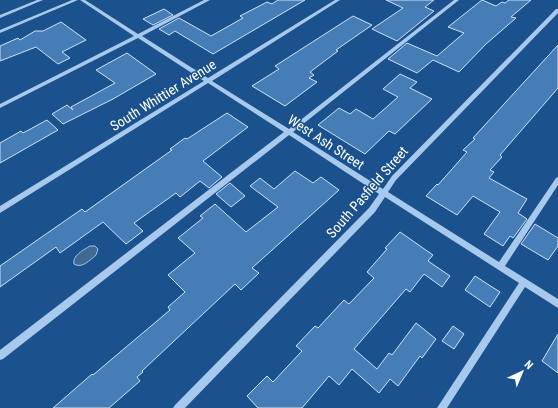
<svg xmlns="http://www.w3.org/2000/svg" width="558" height="408" viewBox="0 0 558 408" font-family="'Roboto Condensed',sans-serif">
<style>
.water{fill:#426993;stroke:#99c5ef}
.building{fill:#477db6;stroke:#cce2fa}
.lines{fill:none;stroke-linecap:round;stroke-linejoin:round}
.minor{fill:#a6c9ed;fill-rule:evenodd}
.labels{text-anchor:middle;stroke-width:3;stroke-linejoin:round;paint-order:stroke}
.street-label{font-size:14px;fill:#fff;stroke:#1b518c}
</style>
<rect width="100%" height="100%" fill="#1b518c"/>
<path class="water" d="M 90,246 L 95,246 L 98,249 L 96,255 C 90,260 82,269 74,264 C 72,256 83,250 90,246 Z"/>
<path class="building" d="M 278,0 L 305,0 L 213,54 L 175,31 L 169,35 L 159,29 L 179,18 L 211,36 L 243,18 L 240,16 L 267,2 L 272,4 Z
M 386,0 L 434,0 L 425,7 L 434,11 L 397,41 L 372,29 L 403,8 Z
M 482,0 L 496,6 L 502,2 L 505,3 L 509,0 L 531,0 L 511,17 L 516,18 L 486,44 L 459,72 L 433,60 L 417,73 L 388,59 L 407,43 L 437,56 L 464,33 L 448,27 Z
M 164,9 L 173,15 L 153,25 L 143,19 Z
M 353,16 L 372,25 L 336,50 L 338,51 L 310,72 L 314,75 L 309,78 L 317,82 L 285,106 L 252,86 L 279,69 L 275,66 Z
M 61,22 L 86,40 L 62,52 L 70,58 L 58,64 L 36,47 L 0,61 L 0,46 L 18,38 L 20,40 L 35,31 L 43,31 Z
M 558,45 L 558,88 L 500,155 L 502,157 L 490,170 L 494,172 L 489,178 L 527,199 L 518,213 L 527,219 L 513,238 L 510,236 L 503,246 L 484,234 L 500,212 L 473,196 L 457,215 L 426,196 L 437,184 L 438,185 L 467,152 L 463,150 L 475,139 L 473,138 Z
M 127,53 L 156,74 L 113,99 L 63,124 L 52,114 L 67,105 L 73,110 L 71,107 L 115,83 L 96,70 Z
M 400,74 L 417,82 L 410,88 L 432,99 L 395,134 L 389,131 L 365,154 L 318,125 L 339,108 L 350,114 L 356,109 L 373,119 L 398,97 L 383,89 Z
M 227,113 L 248,127 L 203,161 L 222,177 L 209,188 L 200,181 L 180,197 L 176,193 L 134,223 L 143,231 L 126,244 L 103,222 L 60,253 L 56,247 L 0,287 L 0,266 L 82,209 L 85,212 L 172,150 L 170,149 L 185,138 L 187,139 Z
M 47,120 L 58,130 L 0,163 L 0,143 L 21,131 L 23,133 Z
M 295,171 L 313,183 L 321,177 L 339,190 L 252,268 L 259,273 L 241,290 L 235,284 L 142,371 L 143,372 L 137,377 L 140,381 L 109,408 L 53,408 L 92,374 L 93,375 L 170,310 L 168,307 L 185,292 L 168,275 L 195,253 L 178,238 L 203,218 L 200,216 L 215,204 L 246,232 L 278,207 L 250,186 L 260,178 L 274,189 Z
M 230,183 L 245,196 L 231,207 L 216,194 Z
M 535,224 L 558,238 L 558,246 L 548,260 L 521,244 Z
M 400,232 L 433,255 L 428,261 L 450,276 L 442,287 L 424,274 L 410,292 L 406,289 L 399,297 L 354,349 L 377,369 L 389,353 L 392,355 L 416,323 L 436,339 L 422,358 L 420,356 L 398,386 L 390,379 L 379,393 L 352,369 L 339,385 L 329,376 L 302,408 L 258,408 L 247,396 L 267,376 L 273,382 L 302,351 L 296,346 L 315,326 L 318,328 L 344,300 L 349,304 L 374,278 L 367,272 L 387,249 L 385,248 Z
M 475,276 L 500,292 L 490,307 L 465,290 Z
M 453,326 L 464,334 L 454,349 L 442,341 Z
M 558,334 L 558,373 L 542,361 Z"/>
<g class="lines">
<path class="minor" d="M 37,0 L 43,0 L 0,18 L 0,15 Z
M 72,0 L 78,0 L 0,33 L 0,30 Z
M 80,0 L 85,0 L 138,34 L 204,0 L 210,0 L 142,36 L 208,78 L 335,0 L 340,0 L 212,81 L 289,129 L 454,0 L 459,0 L 293,132 L 383,189 L 392,176 L 556,9 L 558,9 L 558,13 L 396,180 L 388,192 L 499,262 L 556,178 L 558,177 L 558,185 L 505,266 L 558,299 L 558,308 L 525,287 L 447,408 L 437,408 L 519,283 L 385,197 L 375,212 L 185,408 L 173,408 L 175,405 L 369,208 L 379,194 L 289,135 L 3,359 L 0,360 L 0,350 L 284,132 L 208,83 L 0,213 L 0,206 L 204,81 L 138,38 L 0,108 L 0,104 L 134,36 Z"/>
</g>
<g class="labels">
<g class="street-label">
<text transform="translate(163 95) rotate(-32)" y="5">South Whittier Avenue</text>
<text transform="translate(326 142) rotate(33)" y="5">West Ash Street</text>
<text transform="translate(367 192) rotate(-49)" y="5">South Pasfield Street</text>
</g>
</g>
<g transform="translate(522 372) rotate(44)" stroke="#1b518c" stroke-width="3" paint-order="stroke">
<path d="M0-3L7 15L0 10L-7 15Z" fill="#ffffff"/>
<text y="-6" font-size="11" font-weight="bold" text-anchor="middle" fill="#ffffff">N</text>
</g>
</svg>
